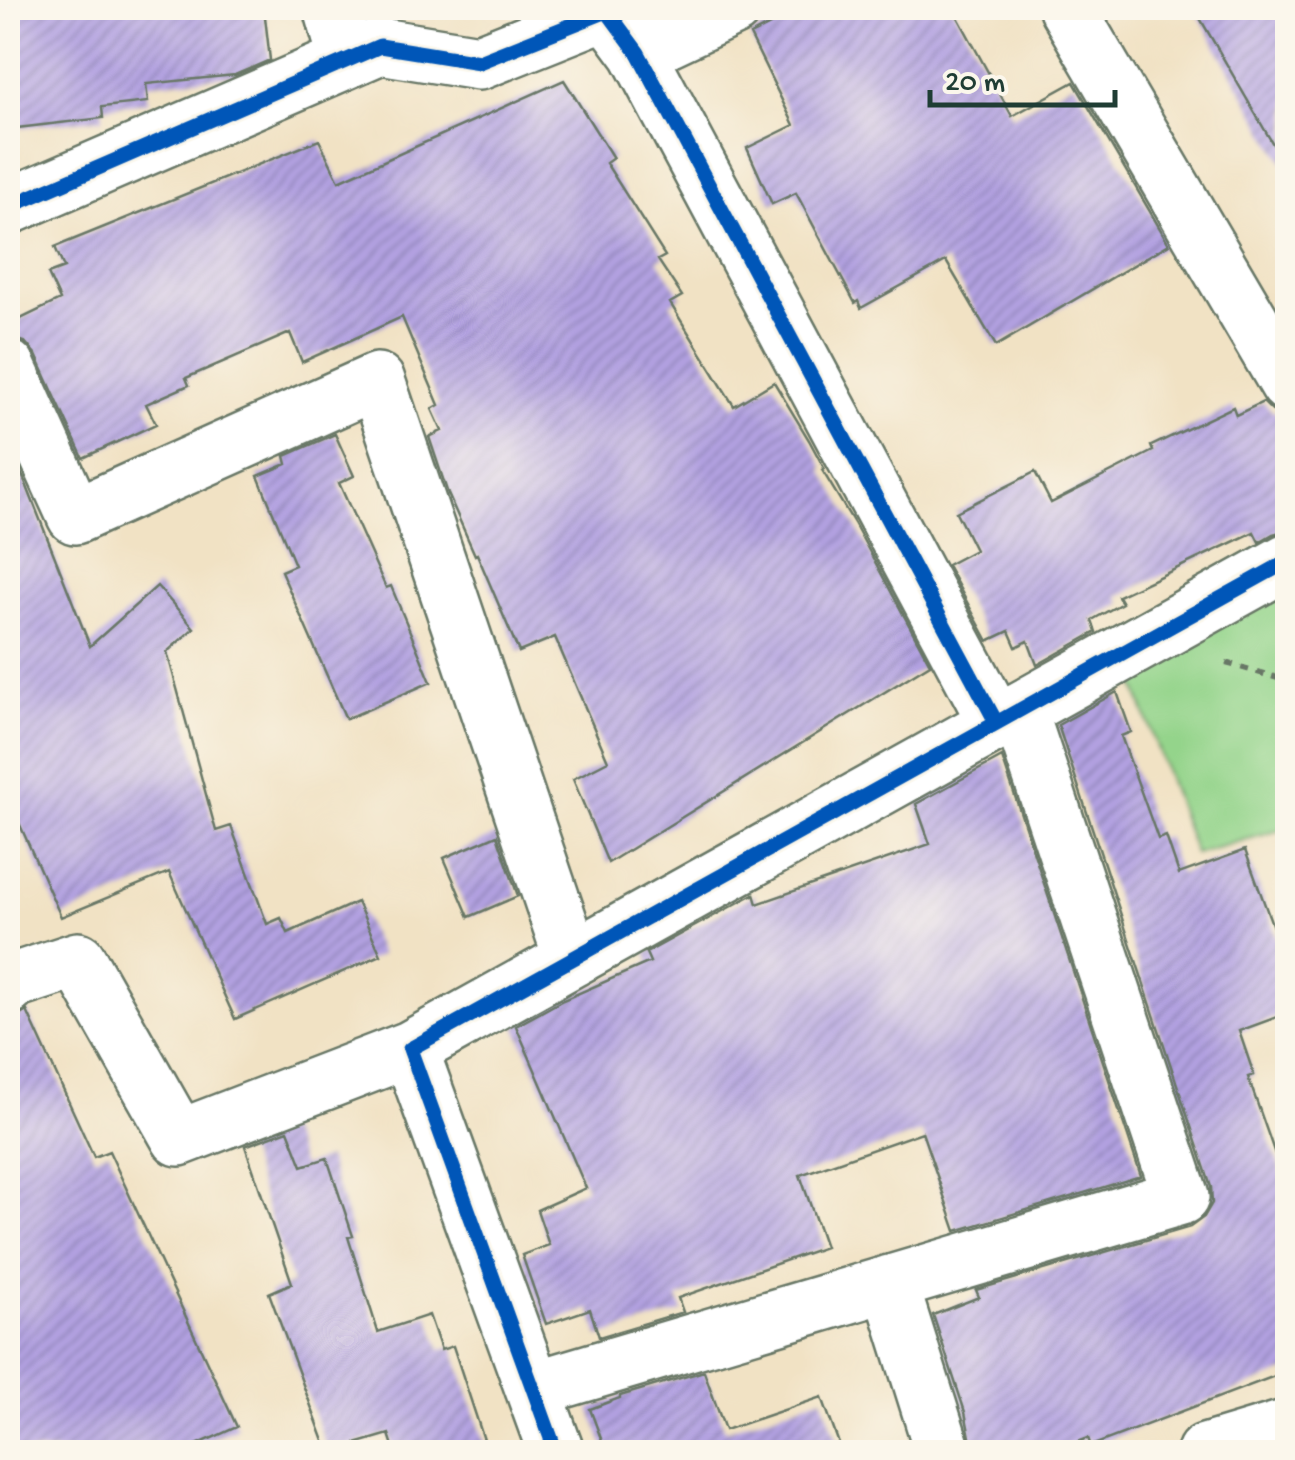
<svg xmlns="http://www.w3.org/2000/svg" width="1295" height="1460" viewBox="0 0 1295 1460" font-family="'Gochi Hand',sans-serif">
<style>
.park{fill:#94d48b;stroke:#5a8860;stroke-width:2.5}
.building{fill:url(#building-hatch)}
.lines{fill:none;stroke-linecap:round;stroke-linejoin:round}
.street-casing{stroke:#687766;stroke-width:60}
.path{stroke:#687766;stroke-width:6;stroke-dasharray:8 8;stroke-linecap:butt}
.street{stroke:#fff;stroke-width:55}
.cycleway-casing{stroke:#fbf7ec;stroke-width:21}
.cycleway{stroke:#0057b8;stroke-width:15}
</style>
<defs>
<pattern id="building-hatch" width="6" height="6" patternUnits="userSpaceOnUse" patternTransform="scale(2.5)"><rect width="6" height="6" fill="#b2a1e1"/><path d="M-1 1l2-2M0 6l6-6M5 7l2-2" fill="none" stroke="#9084b7"/></pattern>
</defs>
<rect width="100%" height="100%" fill="#fbf7ec"/>
<filter id="ink" filterUnits="userSpaceOnUse"><feTurbulence type="fractalNoise" baseFrequency=".01" numOctaves="2"/><feDisplacementMap in="SourceGraphic" scale="20" xChannelSelector="R" yChannelSelector="G"/><feConvolveMatrix kernelMatrix="1 2 1 2 8 2 1 2 1" color-interpolation-filters="sRGB"/></filter>
<filter id="wash" filterUnits="userSpaceOnUse"><feTurbulence type="fractalNoise" baseFrequency=".0048" numOctaves="4" result="noise"/><feDisplacementMap in="SourceGraphic" scale="40" xChannelSelector="R" yChannelSelector="G"/><feGaussianBlur stdDeviation="2.25" result="paint"/><feColorMatrix in="noise" values="0 0 0 0 0 0 0 0 0 0 0 0 0 0 0 0 0 1.4 0 .05"/><feComposite in="paint" operator="in"/></filter>
<g filter="url(#wash)">
<rect width="100%" height="100%" fill="#f1e2c4"/>
<path class="park" d="M 1287,582 L 1287,828 L 1195,854 L 1128,665 Z"/>
<g id="blocks">
<path class="building" d="M 8,8 L 264,8 L 270,60 L 235,75 L 146,84 L 148,102 L 102,107 L 103,118 L 8,129 Z
M 804,8 L 953,8 L 1012,116 L 1074,82 L 1169,244 L 996,346 L 946,261 L 861,308 L 858,301 L 855,303 L 796,193 L 772,204 L 747,148 L 794,125 L 750,35 Z
M 1194,8 L 1288,8 L 1288,170 Z
M 564,80 L 613,158 L 606,163 L 665,256 L 658,260 L 682,296 L 670,303 L 734,406 L 774,382 L 809,440 L 824,468 L 822,470 L 854,523 L 930,664 L 608,863 L 573,779 L 608,761 L 555,637 L 519,652 L 477,554 L 475,555 L 448,494 L 429,437 L 442,431 L 432,409 L 439,405 L 402,317 L 302,362 L 290,333 L 186,378 L 189,385 L 146,404 L 156,424 L 83,458 L 36,355 L 25,342 L 8,337 L 8,325 L 60,300 L 48,274 L 64,268 L 55,247 L 319,140 L 339,181 Z
M 1263,402 L 1272,411 L 1278,413 L 1288,431 L 1288,530 L 1273,534 L 1259,542 L 1254,532 L 1118,596 L 1122,603 L 1092,620 L 1096,632 L 1037,665 L 1028,641 L 1016,647 L 1009,631 L 988,641 L 947,565 L 975,550 L 956,512 L 1035,472 L 1051,503 L 1153,451 L 1151,446 L 1233,407 L 1236,415 Z
M 335,434 L 354,476 L 339,483 L 386,588 L 391,586 L 431,682 L 346,719 L 281,571 L 295,565 L 258,476 L 287,464 L 285,456 Z
M 8,443 L 26,484 L 90,646 L 157,586 L 194,628 L 167,652 L 216,831 L 231,826 L 267,924 L 281,918 L 288,933 L 357,902 L 381,955 L 235,1019 L 169,872 L 61,917 L 8,798 Z
M 1117,692 L 1131,732 L 1121,736 L 1158,839 L 1166,836 L 1179,874 L 1245,850 L 1288,968 L 1288,1013 L 1239,1031 L 1254,1075 L 1248,1077 L 1288,1191 L 1288,1371 L 1091,1446 L 1088,1438 L 1051,1452 L 973,1452 L 965,1412 L 933,1315 L 979,1297 L 976,1290 L 1190,1227 L 1204,1217 L 1212,1203 L 1211,1187 L 1058,725 Z
M 1002,757 L 1141,1176 L 956,1231 L 922,1132 L 800,1175 L 825,1247 L 678,1298 L 683,1312 L 599,1337 L 590,1309 L 546,1324 L 522,1255 L 549,1245 L 537,1210 L 586,1188 L 516,1026 L 563,1000 L 650,962 L 646,953 L 754,894 L 757,904 L 930,844 L 916,804 Z
M 497,835 L 518,896 L 469,917 L 444,858 Z
M 27,1011 L 94,1157 L 109,1151 L 237,1427 L 181,1452 L 8,1452 L 8,1017 L 17,1017 Z
M 288,1130 L 302,1166 L 327,1158 L 353,1236 L 348,1237 L 378,1332 L 429,1315 L 441,1350 L 453,1346 L 488,1452 L 395,1452 L 389,1434 L 328,1452 L 269,1293 L 292,1283 L 245,1146 Z
M 704,1371 L 725,1430 L 822,1397 L 842,1452 L 685,1452 L 684,1450 L 676,1452 L 606,1452 L 590,1409 L 620,1398 L 620,1396 Z"/>
</g>
</g>
<g filter="url(#ink)">
<use href="#blocks" fill-opacity="0" stroke="#687766" stroke-width="2.5"/>
<g class="lines">
<g class="street-casing">
<path id="street" d="M 332,8 L 347,60
M 1067,8 L 1288,384
M 638,53 L 733,8
M 8,207 L 380,46 L 479,62 L 607,11 L 638,53 L 996,722
M 8,368 L 75,516 L 377,381 L 572,959
M 8,987 L 14,981 L 78,960 L 179,1138 L 410,1049
M 890,1283 L 943,1452
M 533,1389 L 1181,1197 L 1019,710
M 556,1452 L 410,1049 L 1288,561
M 1205,1452 L 1288,1427"/>
</g>
<path class="path" d="M 1226,663 L 1288,681"/>
<use href="#street" class="street"/>
<g class="cycleway-casing">
<path id="cycleway" d="M 8,207 L 380,46 L 479,62 L 607,11 L 638,53 L 996,722
M 556,1452 L 410,1049 L 1288,561"/>
</g>
<use href="#cycleway" class="cycleway"/>
</g>
</g>
<rect width="1295" height="1460" fill="none" stroke="#fbf7ec" stroke-width="40"/>
<path d="M930 90v15h185v-15" fill="none" stroke="#1f3d34" stroke-width="5"/>
<text x="945" y="90" font-size="30" fill="#1f3d34" stroke="#fbf7ec" stroke-width="8" paint-order="stroke">20 m</text>
</svg>
